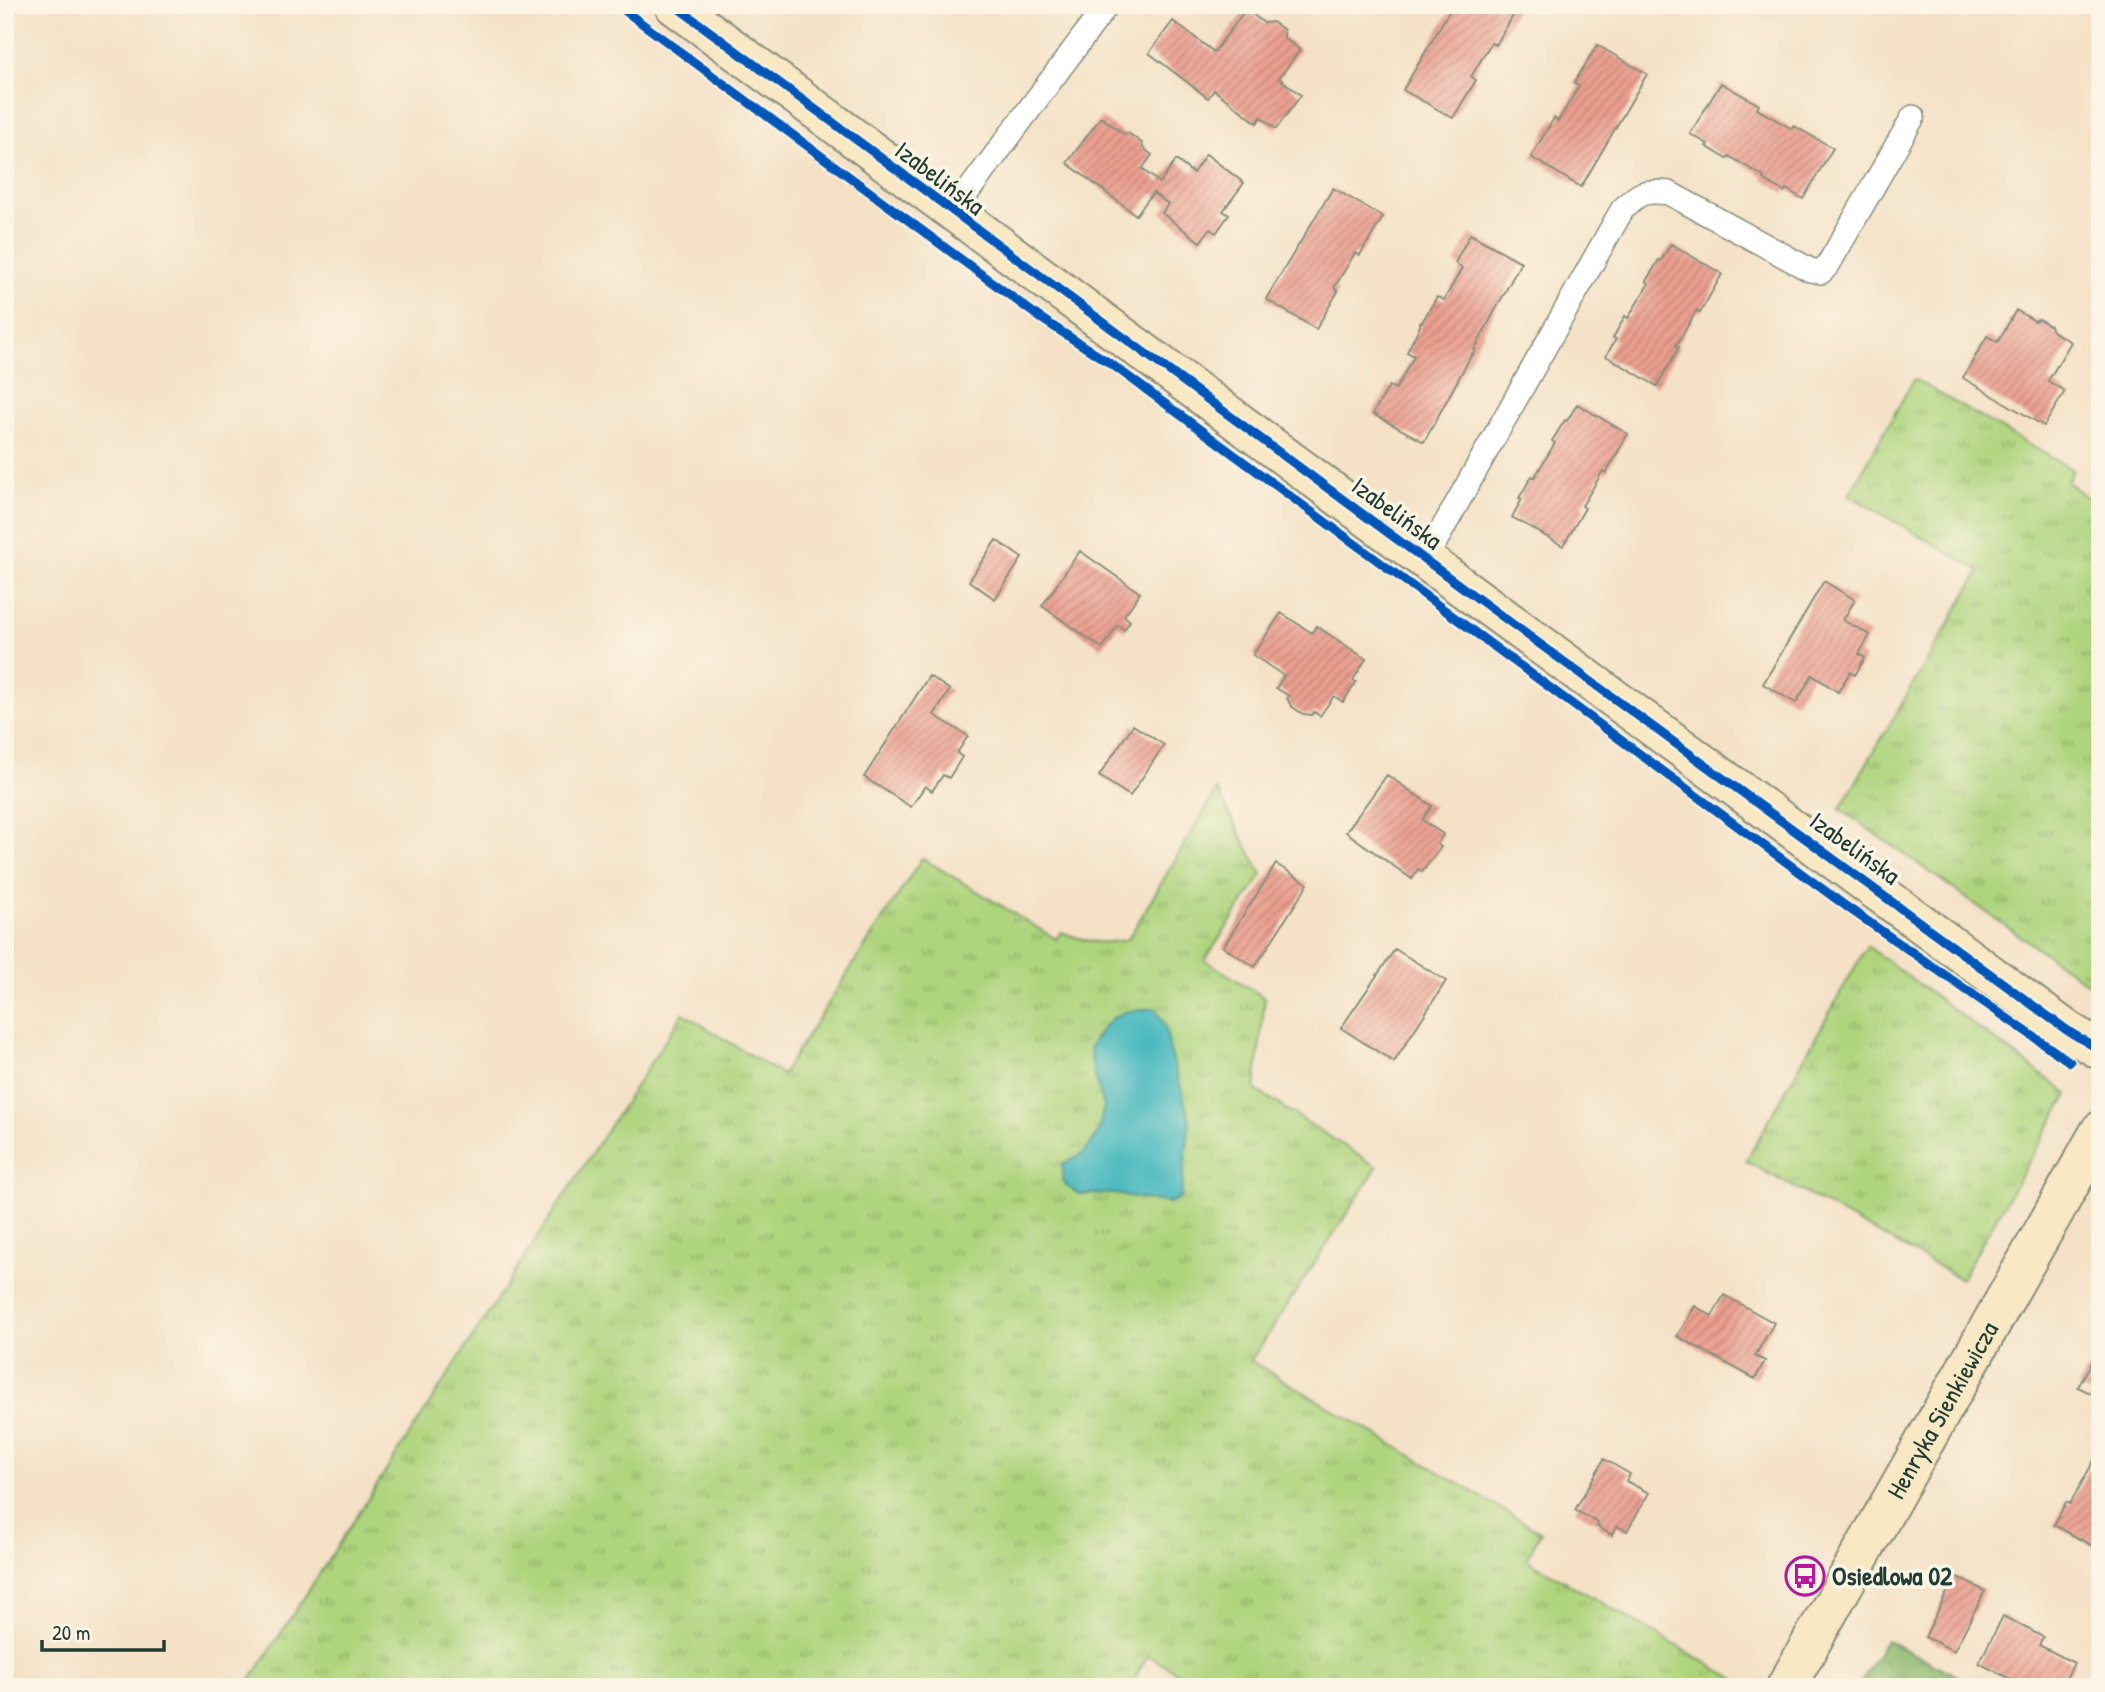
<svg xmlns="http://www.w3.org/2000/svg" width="2105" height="1692" viewBox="0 0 2105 1692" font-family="'Patrick Hand',sans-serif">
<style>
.grass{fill:url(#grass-tufts);stroke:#668858;stroke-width:2}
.forest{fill:url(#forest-crowns);stroke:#547a50;stroke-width:2}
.water{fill:#4ab9bf;stroke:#347b7a;stroke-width:2}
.building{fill:url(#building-hatch)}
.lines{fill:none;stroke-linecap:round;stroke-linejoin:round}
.lane-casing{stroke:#8a8f7d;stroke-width:26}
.secondary-casing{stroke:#8a8f7d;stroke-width:42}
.lane{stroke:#fff;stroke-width:23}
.secondary{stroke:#f8e8c3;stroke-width:38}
.cycleway-casing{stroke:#fcf5e5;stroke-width:13}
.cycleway{stroke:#0057b8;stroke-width:9}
.labels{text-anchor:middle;stroke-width:7;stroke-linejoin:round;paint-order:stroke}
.street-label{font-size:26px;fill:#1f3d34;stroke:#fcf5e5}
.poi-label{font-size:26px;font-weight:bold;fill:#1f3d34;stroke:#fcf5e5;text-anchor:start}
</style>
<defs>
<pattern id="grass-tufts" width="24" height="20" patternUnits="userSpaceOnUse" patternTransform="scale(1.75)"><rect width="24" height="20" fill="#aed47d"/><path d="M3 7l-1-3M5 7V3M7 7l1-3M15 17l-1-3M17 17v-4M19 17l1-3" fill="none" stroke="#8dad67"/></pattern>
<pattern id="forest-crowns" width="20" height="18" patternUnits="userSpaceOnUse" patternTransform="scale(1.75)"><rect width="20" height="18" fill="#8ab66c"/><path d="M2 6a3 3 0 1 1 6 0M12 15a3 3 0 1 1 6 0" fill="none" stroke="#70955a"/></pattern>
<pattern id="building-hatch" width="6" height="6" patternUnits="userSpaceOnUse" patternTransform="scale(1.75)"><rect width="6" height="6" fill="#eb9f8f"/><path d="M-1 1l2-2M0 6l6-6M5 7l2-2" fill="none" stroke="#be8376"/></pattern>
</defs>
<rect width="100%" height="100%" fill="#fcf5e5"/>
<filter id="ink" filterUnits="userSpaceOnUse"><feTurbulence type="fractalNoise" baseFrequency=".0143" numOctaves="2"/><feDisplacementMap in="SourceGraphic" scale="14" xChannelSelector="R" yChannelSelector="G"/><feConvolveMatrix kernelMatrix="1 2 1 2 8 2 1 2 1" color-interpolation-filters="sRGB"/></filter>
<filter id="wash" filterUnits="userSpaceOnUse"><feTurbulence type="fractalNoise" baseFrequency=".00686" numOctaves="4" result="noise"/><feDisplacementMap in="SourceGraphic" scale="28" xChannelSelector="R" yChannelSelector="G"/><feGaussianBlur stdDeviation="1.57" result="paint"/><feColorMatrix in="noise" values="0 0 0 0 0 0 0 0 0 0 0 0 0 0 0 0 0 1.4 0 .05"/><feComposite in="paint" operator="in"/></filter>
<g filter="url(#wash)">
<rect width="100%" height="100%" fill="#f4e1c6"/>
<path class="grass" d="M 1914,379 L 2073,470 L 2067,482 L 2100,507 L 2100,992 L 1840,809 L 1980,571 L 1849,495 Z
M 1217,790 L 1262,875 L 1205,960 L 1265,998 L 1255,1089 L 1377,1167 L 1251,1361 L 1541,1532 L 1526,1559 L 1736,1680 L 1733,1687 L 1204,1687 L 1148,1656 L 1129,1687 L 246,1687 L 683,1013 L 782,1075 L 922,858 L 1056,939 L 1061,932 C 1089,942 1098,946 1128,939 Z
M 1867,946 L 2068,1094 L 1961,1279 L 1746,1161 Z"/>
<path class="forest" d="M 1886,1640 L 1979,1687 L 1858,1687 Z"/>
<path class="water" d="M 1155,1008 L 1165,1025 L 1170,1050 L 1190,1120 L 1181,1197 L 1170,1203 L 1113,1194 L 1079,1194 L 1068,1187 L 1063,1181 L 1062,1165 L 1085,1152 L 1098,1133 L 1104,1106 L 1093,1069 L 1090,1047 C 1111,1014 1115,1011 1155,1008 Z"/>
<g id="blocks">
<path class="building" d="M 1453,5 L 1518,7 L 1496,45 L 1491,43 L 1471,77 L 1476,80 L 1453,118 L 1403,90 Z
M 1246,9 L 1264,23 L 1273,22 L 1284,30 L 1284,38 L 1300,50 L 1279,78 L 1301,95 L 1276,129 L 1261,117 L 1257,123 L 1214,90 L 1208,98 L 1149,53 L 1173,21 L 1214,52 Z
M 1597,45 L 1647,74 L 1581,187 L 1531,157 L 1554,118 L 1558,121 L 1579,86 L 1574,83 Z
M 1721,83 L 1759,105 L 1757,109 L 1792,129 L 1794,126 L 1833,148 L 1803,199 L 1786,189 L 1784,192 L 1763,179 L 1764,177 L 1729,156 L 1727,159 L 1706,146 L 1708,144 L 1690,134 Z
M 1101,117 L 1124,134 L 1128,133 L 1142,143 L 1143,148 L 1152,155 L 1142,169 L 1160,183 L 1176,160 L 1193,173 L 1206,154 L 1244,183 L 1223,211 L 1229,215 L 1216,233 L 1210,229 L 1200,242 L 1162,213 L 1168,204 L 1153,193 L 1136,215 L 1067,163 Z
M 1333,188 L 1383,217 L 1360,255 L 1355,253 L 1334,288 L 1338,291 L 1316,329 L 1266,299 Z
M 1470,234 L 1521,262 L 1474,350 L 1475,350 L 1473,355 L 1472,354 L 1424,442 L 1373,414 L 1389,386 L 1396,389 L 1414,356 L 1407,352 L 1420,326 L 1420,322 L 1422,322 L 1437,297 L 1444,300 L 1462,268 L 1455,263 Z
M 1671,244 L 1722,274 L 1700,313 L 1697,310 L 1676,346 L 1679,347 L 1657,386 L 1606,356 L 1616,339 L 1613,338 L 1625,316 L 1628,318 L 1649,283 L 1646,281 L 1659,260 L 1661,261 Z
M 2016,310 L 2035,321 L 2039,319 L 2050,326 L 2052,331 L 2071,342 L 2048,381 L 2065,391 L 2044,426 L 1963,378 L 1987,336 L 1998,342 Z
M 1577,404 L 1628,434 L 1606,473 L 1603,471 L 1582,506 L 1585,508 L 1563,546 L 1512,517 L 1522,499 L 1519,498 L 1532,476 L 1534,478 L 1555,443 L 1552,441 L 1565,420 L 1567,421 Z
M 996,540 L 1022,558 L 995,599 L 969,581 Z
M 1080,551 L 1140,593 L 1124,616 L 1130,621 L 1124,630 L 1118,625 L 1102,648 L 1042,606 Z
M 1824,581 L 1855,600 L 1843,620 L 1870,635 L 1859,654 L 1865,658 L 1855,675 L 1850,672 L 1838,692 L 1812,675 L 1796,703 L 1763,684 Z
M 1281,613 L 1312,633 L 1316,626 L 1366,659 L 1353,680 L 1356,682 L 1343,702 L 1334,696 L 1320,716 L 1314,712 L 1312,715 L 1303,714 L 1291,706 L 1287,698 L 1289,696 L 1276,688 L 1284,676 L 1253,655 Z
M 929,676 L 950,690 L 934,715 L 968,736 L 957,753 L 962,757 L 949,778 L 943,775 L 932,791 L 925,786 L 911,807 L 864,777 Z
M 1133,725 L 1164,745 L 1130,796 L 1099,776 Z
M 1387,775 L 1432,806 L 1422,820 L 1443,834 L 1437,844 L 1441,847 L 1422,872 L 1418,869 L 1412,879 L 1346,832 Z
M 1276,864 L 1308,884 L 1255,967 L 1223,947 Z
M 6,925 L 12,951 L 5,952 L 5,926 Z
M 1395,949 L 1446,981 L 1394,1062 L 1341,1028 Z
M 1724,1295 L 1774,1323 L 1755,1356 L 1765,1361 L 1755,1379 L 1677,1336 L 1695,1306 L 1712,1316 Z
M 2100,1347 L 2100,1398 L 2078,1387 Z
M 2097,1455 L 2100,1456 L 2100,1550 L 2054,1525 L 2066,1502 L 2070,1504 Z
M 1604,1459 L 1630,1474 L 1626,1481 L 1649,1493 L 1627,1531 L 1617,1526 L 1612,1535 L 1597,1526 L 1598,1523 L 1575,1510 Z
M 1955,1576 L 1985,1591 L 1954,1651 L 1925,1637 Z
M 2003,1616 L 2043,1637 L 2039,1645 L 2074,1663 L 2062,1687 L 2026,1687 L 1979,1663 Z"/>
</g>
</g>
<g filter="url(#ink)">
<use href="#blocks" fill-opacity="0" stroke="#8a8f7d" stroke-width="2"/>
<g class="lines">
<g class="lane-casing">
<path id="lane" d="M 952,213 L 1107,5
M 1425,560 L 1622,210 C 1639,192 1644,190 1669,193 L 1810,270 L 1821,272 L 1828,265 L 1913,117"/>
</g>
<g class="secondary-casing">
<g id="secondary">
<path d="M 674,5 C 1136,350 1603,690 2068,1031 L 2100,1050"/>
<path id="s1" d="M 1786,1687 L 2100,1131"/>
</g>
</g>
<use href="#lane" class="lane"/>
<use href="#secondary" class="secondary"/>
<g class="cycleway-casing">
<path id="cycleway" d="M 617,5 L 1039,317 L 1114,366 L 1847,907 L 2070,1062
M 674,5 C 1136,350 1603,690 2068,1031 L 2100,1050"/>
</g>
<use href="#cycleway" class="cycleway"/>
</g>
</g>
<defs>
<g id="bus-ring" transform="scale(2.0125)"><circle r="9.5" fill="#fcf5e5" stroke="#b5179e" stroke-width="1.5"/><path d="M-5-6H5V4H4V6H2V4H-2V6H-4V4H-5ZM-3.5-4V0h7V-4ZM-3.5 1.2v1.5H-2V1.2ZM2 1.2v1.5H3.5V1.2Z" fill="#b5179e"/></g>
</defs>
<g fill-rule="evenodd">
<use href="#bus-ring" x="1805" y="1576"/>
</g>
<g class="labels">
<g class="street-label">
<text transform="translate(940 178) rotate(37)" y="9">Izabelińska</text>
<text transform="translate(1397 513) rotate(36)" y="9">Izabelińska</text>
<text transform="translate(1855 848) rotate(36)" y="9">Izabelińska</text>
<text dy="9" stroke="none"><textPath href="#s1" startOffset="318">Henryka Sienkiewicza</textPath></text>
</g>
<g class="poi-label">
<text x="1832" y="1585">Osiedlowa 02</text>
</g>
</g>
<rect width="2105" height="1692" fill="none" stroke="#fcf5e5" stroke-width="28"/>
<path d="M42 1640v10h122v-10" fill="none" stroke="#1f3d34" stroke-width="3.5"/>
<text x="52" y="1640" font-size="21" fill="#1f3d34" stroke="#fcf5e5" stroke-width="5" paint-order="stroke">20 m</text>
</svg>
